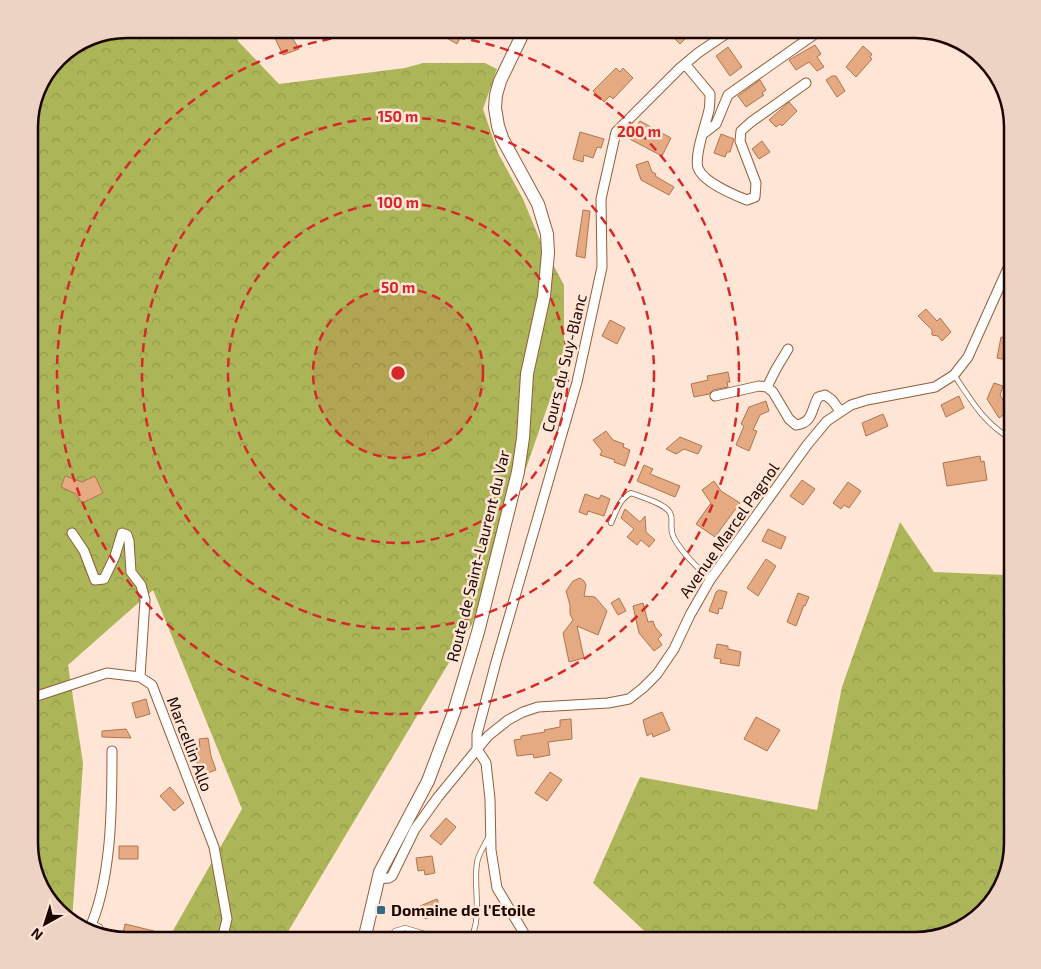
<svg xmlns="http://www.w3.org/2000/svg" width="1041" height="969" viewBox="0 0 1041 969" font-family="'Exo 2',sans-serif">
<style>
.forest{fill:url(#forest-crowns)}
.building{fill:#e6aa82;stroke:#ad754f}
.lines{fill:none;stroke-linecap:round;stroke-linejoin:round}
.lane-casing{stroke:#945d38;stroke-width:6}
.street-casing{stroke:#945d38;stroke-width:11}
.secondary-casing{stroke:#945d38;stroke-width:14}
.lane{stroke:#fff;stroke-width:4.5}
.street{stroke:#fff;stroke-width:9}
.secondary{stroke:#fff;stroke-width:12}
.ring{fill:none;stroke:#d62828;stroke-width:2.5;stroke-dasharray:9 6}
.poi-dot{fill:#346885;stroke:#ffe5d5;stroke-width:2}
.labels{text-anchor:middle;stroke-width:5;stroke-linejoin:round;paint-order:stroke}
.street-label{font-size:16px;fill:#1c0700;stroke:#ffe5d5}
.poi-label{font-size:16px;font-weight:bold;fill:#1c0700;stroke:#ffe5d5;text-anchor:start}
.rim{fill:none;stroke:#1c0700;stroke-width:2.5}
.centre{fill:#d62828;stroke:#ffe5d5;stroke-width:2.5}
.ring-label{font-size:15px;text-anchor:middle;font-weight:bold;fill:#d62828;stroke:#ffe5d5;stroke-width:5;stroke-linejoin:round;paint-order:stroke}
</style>
<defs>
<pattern id="forest-crowns" width="20" height="18" patternUnits="userSpaceOnUse" patternTransform="scale(1.25)"><rect width="20" height="18" fill="#acb658"/><path d="M2 6a3 3 0 1 1 6 0M12 15a3 3 0 1 1 6 0" fill="none" stroke="#939b4b"/></pattern>
</defs>
<rect width="100%" height="100%" fill="#ffe5d5"/>
<path class="forest" d="M 127,29 L 237,29 L 238,41 L 279,84 L 405,68 L 423,63 L 485,63 L 497,69 L 483,109 L 498,153 L 523,199 L 540,240 L 564,285 L 564,359 L 472,624 L 283,940 L 170,940 L 171,934 L 242,809 L 153,590 L 68,665 L 83,763 L 72,921 L 57,911 L 36,880 L 29,848 L 29,120 L 39,83 L 62,53 L 90,36 Z
M 900,522 L 934,572 L 1006,575 L 1012,574 L 1012,842 L 1005,880 L 983,912 L 952,933 L 920,940 L 654,940 L 593,883 L 640,777 L 817,810 L 842,687 Z"/>
<path class="building" d="M 283,29 L 287,29 L 299,49 L 283,55 L 273,34 Z
M 449,29 L 465,29 L 457,44 L 445,37 Z
M 665,29 L 687,29 L 691,33 L 680,44 Z
M 815,45 L 821,54 L 817,57 L 824,67 L 817,71 L 809,62 L 796,70 L 789,60 Z
M 863,46 L 872,54 L 870,57 L 872,59 L 856,77 L 846,67 Z
M 728,47 L 742,67 L 730,76 L 716,56 Z
M 616,68 L 620,72 L 623,68 L 633,78 L 613,99 L 610,96 L 604,102 L 593,91 Z
M 832,76 L 836,76 L 845,91 L 837,97 L 826,80 Z
M 760,80 L 766,90 L 762,93 L 764,95 L 746,107 L 738,96 Z
M 789,102 L 797,111 L 782,126 L 780,124 L 776,127 L 769,120 Z
M 640,121 L 671,138 L 662,156 L 622,135 L 628,128 L 633,131 Z
M 580,132 L 604,139 L 601,148 L 597,147 L 593,158 L 584,155 L 583,162 L 573,159 Z
M 721,134 L 734,139 L 730,152 L 727,152 L 725,157 L 714,153 Z
M 762,141 L 770,152 L 759,159 L 752,149 Z
M 648,161 L 652,172 L 656,174 L 655,176 L 674,187 L 669,195 L 641,180 L 636,165 Z
M 583,210 L 590,211 L 585,258 L 576,256 Z
M 926,309 L 937,321 L 940,318 L 951,332 L 942,341 L 938,336 L 932,335 L 932,330 L 918,316 Z
M 610,320 L 625,328 L 617,344 L 602,336 Z
M 1001,337 L 1012,339 L 1012,361 L 997,358 Z
M 728,372 L 730,382 L 727,382 L 728,387 L 713,390 L 709,394 L 694,397 L 691,384 L 708,380 L 707,376 Z
M 994,383 L 1003,386 L 1000,395 L 1009,411 L 999,418 L 987,399 Z
M 959,396 L 964,408 L 946,417 L 941,405 Z
M 766,401 L 769,411 L 760,415 L 753,430 L 757,431 L 749,451 L 736,445 L 744,426 L 741,424 L 749,407 Z
M 883,414 L 888,426 L 866,436 L 862,423 Z
M 606,431 L 613,440 L 624,444 L 623,447 L 630,450 L 625,466 L 614,462 L 615,460 L 600,455 L 602,451 L 593,440 Z
M 680,437 L 702,446 L 698,454 L 684,449 L 676,454 L 666,449 Z
M 980,456 L 981,462 L 984,461 L 987,480 L 947,486 L 943,463 Z
M 644,465 L 653,469 L 650,474 L 680,486 L 675,497 L 637,481 Z
M 65,476 L 82,482 L 95,476 L 103,493 L 82,503 L 76,494 L 61,487 Z
M 802,480 L 815,489 L 803,505 L 790,496 Z
M 714,481 L 721,491 L 740,503 L 715,537 L 696,524 L 711,503 L 702,490 Z
M 848,482 L 861,491 L 849,508 L 844,505 L 841,509 L 833,503 Z
M 585,494 L 599,499 L 601,495 L 610,499 L 604,516 L 588,511 L 587,515 L 579,512 Z
M 625,509 L 640,522 L 645,516 L 646,532 L 655,540 L 649,547 L 641,540 L 637,545 L 627,537 L 634,529 L 621,518 Z
M 768,529 L 786,537 L 781,549 L 762,541 Z
M 766,559 L 776,566 L 758,596 L 747,588 Z
M 580,578 L 584,581 L 586,585 L 584,596 L 595,597 L 607,611 L 598,635 L 577,626 L 584,658 L 569,662 L 563,633 L 573,620 L 570,614 L 570,605 L 566,591 L 573,581 Z
M 719,590 L 727,592 L 722,609 L 719,608 L 718,614 L 709,611 L 716,592 Z
M 798,593 L 809,597 L 805,606 L 804,605 L 796,626 L 787,622 Z
M 619,598 L 626,611 L 618,615 L 611,603 Z
M 643,603 L 648,622 L 653,621 L 655,627 L 662,635 L 658,639 L 662,645 L 654,651 L 639,633 L 633,606 Z
M 717,644 L 728,646 L 728,649 L 741,652 L 739,666 L 720,663 L 721,659 L 714,658 Z
M 146,699 L 150,714 L 136,718 L 132,703 Z
M 662,712 L 670,730 L 653,737 L 652,733 L 647,736 L 643,720 Z
M 756,717 L 780,730 L 767,751 L 744,739 Z
M 571,719 L 572,739 L 548,742 L 550,755 L 534,758 L 533,754 L 517,756 L 514,740 L 521,739 L 521,736 L 545,732 L 544,730 L 560,727 L 560,720 Z
M 126,729 L 131,738 L 102,737 L 102,731 Z
M 208,738 L 211,756 L 216,770 L 199,776 L 195,747 L 200,747 L 199,739 Z
M 550,772 L 562,780 L 547,801 L 535,793 Z
M 170,787 L 184,803 L 174,811 L 160,796 Z
M 446,818 L 456,827 L 441,845 L 430,836 Z
M 119,846 L 138,846 L 138,859 L 119,859 Z
M 432,856 L 435,873 L 425,875 L 424,870 L 418,871 L 416,858 Z
M 437,899 L 442,912 L 425,919 L 420,906 Z
M 125,924 L 154,931 L 149,939 L 122,939 Z"/>
<g class="lines">
<g class="lane-casing">
<path id="lane" d="M 954,375 C 970,398 981,419 1005,435
M 611,523 C 616,512 619,499 631,493 C 641,497 668,504 671,515 C 673,524 669,529 674,538 C 682,554 698,567 710,580
M 92,923 L 100,927 L 104,936
M 388,940 L 395,931 L 405,928 L 445,940
M 470,940 C 483,917 473,887 477,863 C 478,854 485,845 488,838"/>
</g>
<g class="street-casing">
<path id="street" d="M 685,64 L 710,94 C 710,100 710,105 709,110 C 706,124 694,155 698,168 C 703,182 734,195 747,200 L 755,197 L 756,183 L 740,141 L 741,131 L 751,122 L 806,83
M 703,134 L 716,124 L 728,95 L 822,29
M 767,387 L 776,369 L 788,349
M 715,396 L 759,386 L 767,387 L 773,392 L 789,419 L 796,425 C 813,423 811,410 818,397 L 825,395 L 832,400 L 840,411
M 72,533 L 84,551 L 95,580 L 104,579 L 115,556 L 122,533 L 127,535 L 129,541 L 131,572 L 141,585 L 145,600 L 140,677
M 29,702 L 34,697 L 107,673 L 140,677 L 152,685 L 214,847 L 227,919 L 222,940
M 377,879 L 389,878 L 392,876 L 415,829 L 438,797 L 488,736 L 508,720 L 523,712 L 538,707 L 608,703 L 629,699 L 643,688 L 657,674 L 674,649 L 690,615 L 710,580 L 807,445 L 827,421 L 851,405 L 867,400 L 935,387 L 954,375 L 968,357 L 1012,259
M 88,932 C 112,882 112,807 112,751
M 528,940 L 497,888 L 491,850 L 490,799 L 486,763 L 477,749 L 477,734 L 496,662 L 577,382 L 602,267 L 601,199 L 616,132 L 680,68 L 698,53 L 733,29"/>
</g>
<g class="secondary-casing">
<path id="secondary" d="M 364,940 L 380,872 L 428,781 L 454,712 L 478,632 L 518,472 L 523,438 L 527,374 L 544,296 L 548,253 L 547,234 L 538,204 L 502,138 L 498,126 L 495,108 L 496,95 L 500,81 L 525,29"/>
</g>
<use href="#lane" class="lane"/>
<use href="#street" class="street"/>
<use href="#secondary" class="secondary"/>
</g>
<circle cx="398" cy="373" r="85" fill="#d62828" fill-opacity=".12"/>
<g class="ring">
<circle cx="398" cy="373" r="85"/>
<circle cx="398" cy="373" r="170"/>
<circle cx="398" cy="373" r="256"/>
<circle cx="398" cy="373" r="341"/>
</g>
<rect class="poi-dot" x="376" y="905" width="10" height="10" rx="2.5"/>
<g class="labels">
<g class="street-label">
<text transform="translate(564 363) rotate(-76)" y="6">Cours du Suy-Blanc</text>
<text transform="translate(729 530) rotate(-55)" y="6">Avenue Marcel Pagnol</text>
<text transform="translate(478 556) rotate(-76)" y="6">Route de Saint-Laurent du Var</text>
<text transform="translate(190 744) rotate(69)" y="6">Marcellin Allo</text>
</g>
<g class="poi-label">
<text x="391" y="916">Domaine de l'Etoile</text>
</g>
</g>
<path d="M0 0H1041V969H0ZM127 38H915A89 89 0 0 1 1004 127V843A89 89 0 0 1 915 932H127A89 89 0 0 1 38 843V127A89 89 0 0 1 127 38Z" fill="#edd3c4" fill-rule="evenodd"/>
<path class="rim" d="M127 38H915A89 89 0 0 1 1004 127V843A89 89 0 0 1 915 932H127A89 89 0 0 1 38 843V127A89 89 0 0 1 127 38Z"/>
<circle cx="398" cy="373" r="8" class="centre"/>
<g class="ring-label">
<text x="398" y="122">150 m</text>
<text x="639" y="137">200 m</text>
<text x="398" y="208">100 m</text>
<text x="398" y="293">50 m</text>
</g>
<g transform="translate(45 924) rotate(219)" stroke="#ffe5d5" stroke-width="4" paint-order="stroke">
<path d="M0-4L9 19L0 12L-9 19Z" fill="#1c0700"/>
<text y="-8" font-size="14" font-weight="bold" text-anchor="middle" fill="#1c0700">N</text>
</g>
</svg>
